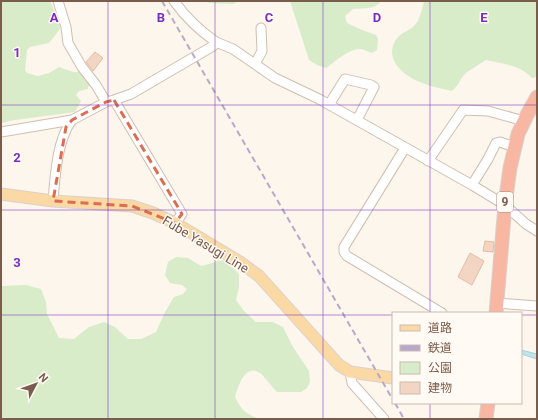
<svg xmlns="http://www.w3.org/2000/svg" width="538" height="420" viewBox="0 0 538 420" font-family="Roboto,'Noto Sans JP',sans-serif">
<style>
.green{fill:#d8ecc9}
.water{fill:#bfe3e8;stroke:#a5d3da}
.building{fill:#f3d5c3;stroke:#e6bba3}
.lines{fill:none;stroke-linecap:round;stroke-linejoin:round}
.minor-casing{stroke:#d1beb0;stroke-width:11}
.major-casing{stroke:#dad1cd;stroke-width:13}
.highway-casing{stroke:#dad1cd;stroke-width:15}
.minor{stroke:#fff;stroke-width:9}
.major{stroke:#fbd9a5;stroke-width:11}
.highway{stroke:#f7b7a3;stroke-width:13}
.rail{stroke:#b9a8c9;stroke-width:2;stroke-dasharray:6 4;stroke-linecap:butt}
.marked{fill:none;stroke:#dc6d51;stroke-width:3;stroke-dasharray:8 5;stroke-linejoin:round}
.grid{fill:none;stroke:#7b2cbf;stroke-width:1;stroke-opacity:0.55}
.labels{text-anchor:middle;stroke-width:3;stroke-linejoin:round;paint-order:stroke}
.shield{fill:#fffaf3;stroke:#a28b7f;stroke-width:1}
.shield-label{font-size:12px;font-weight:bold;fill:#7a5c4d}
.street-label{font-size:13px;fill:#7a5c4d;stroke:#fffaf3}
.grid-label{font-size:13px;text-anchor:middle;font-weight:bold;fill:#7b2cbf;stroke:#fffaf3;stroke-width:3;stroke-linejoin:round;paint-order:stroke}
</style>
<rect width="100%" height="100%" fill="#fdf6ec"/>
<path class="green" d="M 1,1 L 50,1 L 59,21 L 60,29 L 49,43 L 30,47 L 27,50 L 25,70 L 27,73 L 38,76 L 49,73 L 59,67 L 73,72 L 82,72 L 92,84 L 88,87 L 88,89 L 79,91 L 76,95 L 81,101 L 75,112 L 15,120 L 1,123 Z
M 207,1 L 240,1 L 233,4 L 209,3 Z
M 290,1 L 381,1 C 375,10 363,8 353,9 L 345,16 L 347,23 L 362,30 L 376,35 L 378,39 L 377,50 L 372,53 C 368,52 364,49 360,49 C 348,49 335,62 326,68 L 317,65 L 309,60 Z
M 424,1 L 537,1 L 537,77 L 532,78 C 520,65 503,64 486,60 C 479,65 470,69 464,75 C 459,81 459,85 452,91 C 439,88 424,85 413,79 C 397,71 384,53 398,37 C 402,32 409,31 413,27 C 420,21 422,9 424,1 Z
M 176,257 L 188,258 L 201,266 C 225,261 219,253 239,274 L 239,287 L 236,300 L 244,311 L 256,322 L 273,322 L 283,327 L 293,347 L 309,371 L 310,382 L 307,388 L 301,392 L 277,392 C 272,387 265,377 260,373 C 245,363 238,387 235,397 C 242,411 246,414 260,419 L 1,419 L 1,286 L 26,285 L 41,289 L 46,302 L 47,314 L 59,338 L 74,339 L 89,327 L 104,322 L 115,327 L 128,339 L 141,339 L 156,332 L 165,312 L 174,297 L 183,294 L 187,289 L 182,285 L 170,283 L 165,275 L 168,262 Z"/>
<path class="water" d="M 521,350 L 537,354 L 537,359 L 521,354 Z"/>
<path class="building" d="M 95,52 L 103,58 L 93,71 L 86,62 Z
M 485,241 L 494,242 L 493,252 L 483,251 Z
M 470,253 L 484,261 L 472,285 L 458,277 Z"/>
<g class="lines">
<g class="minor-casing">
<path id="minor" d="M 58,1 L 66,27 L 68,43 L 82,67 L 96,85 L 106,102
M 174,1 C 186,18 199,30 216,42
M 255,64 L 262,51 L 261,28
M 114,100 L 182,214 L 175,223
M 330,103 L 345,79 L 371,85 L 374,87 L 357,120
M 1,132 L 72,120 L 106,102 L 114,100 L 131,94 L 213,46 L 216,42 L 233,49 L 275,78 L 319,99 L 472,185 L 505,205 L 526,224 L 537,231
M 405,148 L 344,247 L 344,252 L 347,256 L 442,313
M 428,161 L 463,110 L 488,111 L 524,121
M 472,185 L 488,159 L 496,143 L 500,142 L 514,147
M 53,201 C 55,177 57,139 72,120
M 496,303 L 537,306
M 350,372 L 352,383 L 384,419"/>
</g>
<g class="major-casing">
<path id="major" d="M 1,194 L 53,201 L 132,206 L 153,213 L 175,223 L 240,262 L 259,276 L 339,365 L 350,372 L 393,378"/>
</g>
<g class="highway-casing">
<path id="highway" d="M 496,313 L 505,205 L 510,168 L 518,134 L 527,115 L 537,97
M 486,419 L 488,403"/>
</g>
<use href="#minor" class="minor"/>
<use href="#major" class="major"/>
<use href="#highway" class="highway"/>
<path class="rail" d="M 162,1 L 393,400
M 395,403 L 404,419"/>
</g>
<path class="marked" d="M 114,100 L 182,214 L 175,223 L 132,206 L 53,201 L 66,127 L 72,120 L 106,102 Z"/>
<path class="grid" d="M 108,1 L 108,419M 215,1 L 215,419M 323,1 L 323,419M 430,1 L 430,313M 1,105 L 537,105M 1,210 L 537,210M 1,315 L 393,315M 521,315 L 537,315M 430,403 L 430,419"/>
<g class="labels">
<rect class="shield" x="497" y="192" width="16" height="20" rx="3"/>
<g class="shield-label">
<text x="505" y="206">9</text>
</g>
<g class="street-label">
<text transform="translate(206 244) rotate(31)" y="5">Fube Yasugi Line</text>
</g>
</g>
<g class="grid-label">
<text x="54" y="22">A</text>
<text x="161" y="22">B</text>
<text x="269" y="22">C</text>
<text x="377" y="22">D</text>
<text x="484" y="22">E</text>
<text x="17" y="57">1</text>
<text x="17" y="162">2</text>
<text x="17" y="267">3</text>
</g>
<rect width="538" height="420" fill="none" stroke="#7a5c4d" stroke-width="4"/>
<rect x="392" y="312" width="130" height="92" fill="#fffaf3" stroke="#cabbb1"/>
<rect x="400" y="325" width="20" height="6" fill="#fbd9a5" stroke="#cabbb1"/>
<text x="428" y="332" font-size="12" fill="#7a5c4d">道路</text>
<rect x="400" y="345" width="20" height="6" fill="#b9a8c9" stroke="#cabbb1"/>
<text x="428" y="352" font-size="12" fill="#7a5c4d">鉄道</text>
<rect x="400" y="362" width="20" height="12" fill="#d8ecc9" stroke="#cabbb1"/>
<text x="428" y="372" font-size="12" fill="#7a5c4d">公園</text>
<rect x="400" y="382" width="20" height="12" fill="#f3d5c3" stroke="#cabbb1"/>
<text x="428" y="392" font-size="12" fill="#7a5c4d">建物</text>
<g transform="translate(36 384) rotate(49)" stroke="#fffaf3" stroke-width="3" paint-order="stroke">
<path d="M0-3L7 15L0 10L-7 15Z" fill="#7a5c4d"/>
<text y="-6" font-size="11" font-weight="bold" text-anchor="middle" fill="#7a5c4d">N</text>
</g>
</svg>
